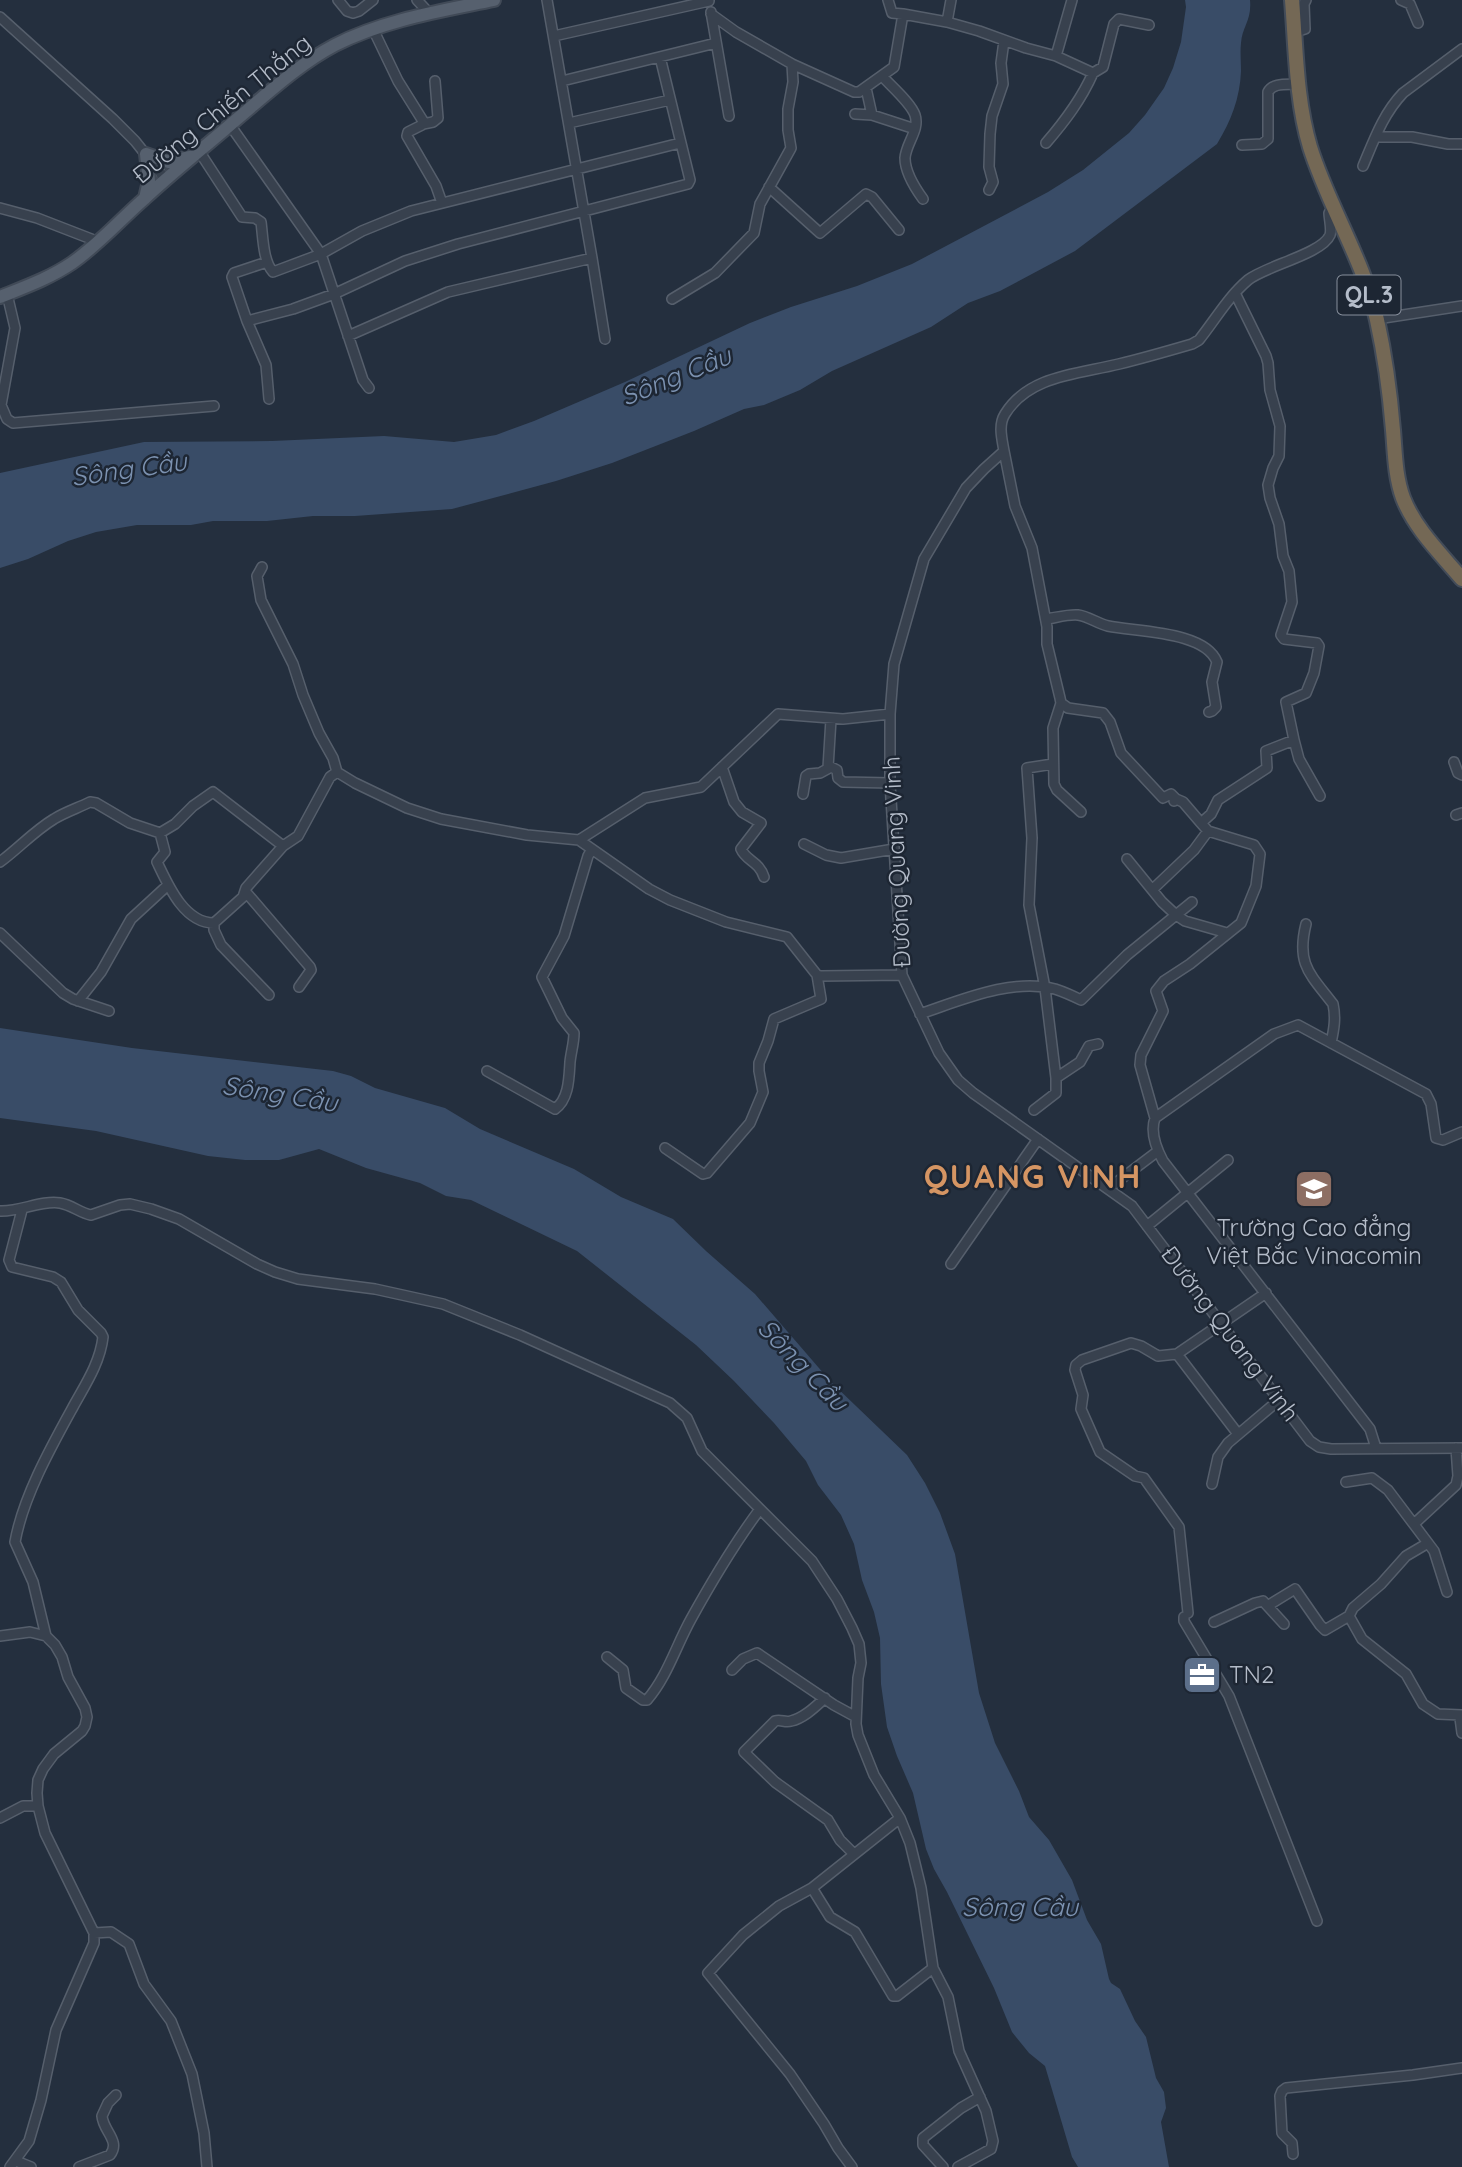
<svg xmlns="http://www.w3.org/2000/svg" width="1462" height="2167" viewBox="0 0 1462 2167" font-family="Quicksand,sans-serif">
<style>
.water{fill:#394c67}
.lines{fill:none;stroke-linecap:round;stroke-linejoin:round}
.minor-casing{stroke:#565f6c;stroke-width:12}
.major-casing{stroke:#414a57;stroke-width:16}
.highway-casing{stroke:#434c59;stroke-width:18}
.minor{stroke:#38414e;stroke-width:9}
.major{stroke:#56606e;stroke-width:12}
.highway{stroke:#746855;stroke-width:14}
.labels{text-anchor:middle;stroke-width:5;stroke-linejoin:round;paint-order:stroke}
.shield{fill:#1d2633;stroke:#878f9c;stroke-width:2}
.shield-label{font-size:23px;font-weight:bold;fill:#b4bcc9}
.street-label{font-size:24px;fill:#b4bcc9;stroke:#1d2633}
.poi-label{font-size:24px;fill:#b4bcc9;stroke:#1d2633}
.water-label{font-size:26px;font-style:italic;fill:#7c92b1;stroke:#1d2633}
.district-label{font-size:32px;font-weight:bold;letter-spacing:2px;fill:#d59563;stroke:#1d2633}
</style>
<rect width="100%" height="100%" fill="#242f3e"/>
<path class="water" d="M 1185,0 L 1250,0 C 1252,20 1242,27 1241,43 C 1240,52 1241,62 1241,71 C 1240,98 1231,121 1217,144 L 1075,251 L 1000,291 L 968,303 L 931,327 L 832,371 L 800,390 L 764,405 L 744,409 L 694,431 L 612,463 L 556,481 L 452,509 L 355,516 L 313,516 L 267,521 L 213,521 L 191,525 L 137,525 L 96,532 L 68,541 L 28,559 L 0,568 L 0,473 L 144,442 L 272,441 L 384,436 L 454,442 L 496,435 L 534,421 L 625,382 L 750,323 L 791,307 L 857,286 L 912,264 L 1048,192 L 1083,170 L 1129,133 L 1145,115 L 1164,88 L 1173,68 L 1181,42 L 1186,7 Z
M 0,1028 L 132,1048 L 333,1071 L 351,1076 L 375,1088 L 445,1108 L 480,1129 L 574,1169 L 621,1197 L 673,1219 L 706,1251 L 755,1294 L 831,1382 L 907,1455 L 925,1483 L 940,1513 L 955,1554 L 979,1693 L 995,1743 L 1019,1791 L 1029,1817 L 1049,1840 L 1072,1880 L 1087,1920 L 1101,1944 L 1109,1979 L 1111,1983 L 1120,1989 L 1135,2021 L 1146,2037 L 1156,2078 L 1164,2092 L 1166,2108 L 1161,2122 L 1169,2167 L 1078,2167 L 1072,2157 L 1045,2066 L 1029,2053 L 1012,2032 L 994,1988 L 947,1892 L 934,1869 L 926,1849 L 913,1793 L 897,1756 L 887,1727 L 881,1684 L 880,1638 L 874,1612 L 862,1580 L 854,1544 L 841,1515 L 818,1485 L 806,1461 L 774,1423 L 734,1381 L 696,1345 L 577,1251 L 471,1200 L 446,1196 L 420,1183 L 366,1168 L 319,1149 L 279,1160 L 245,1160 L 208,1156 L 96,1131 L 0,1118 Z"/>
<g class="lines">
<g class="minor-casing">
<path id="minor" d="M 338,0 L 347,11 L 353,13 L 359,11 L 373,0
M 417,0 L 429,13
M 547,0 L 592,258 L 605,339
M 1401,0 L 1410,4 L 1418,23
M 711,12 L 729,116
M 711,14 L 736,32 L 792,64 L 854,92 L 859,92 L 894,67 L 903,14 L 892,13 L 888,0
M 903,14 L 947,22 L 979,31 L 1026,48 L 1056,56 L 1093,73 L 1103,67 L 1114,24 L 1119,19 L 1149,25
M 0,17 L 113,119 L 135,141 L 166,180
M 947,22 L 951,0
M 373,29 L 398,81 L 423,121 L 422,125 L 408,132 L 407,136 L 436,186 L 442,203
M 1295,32 L 1305,29 L 1304,4 L 1306,0
M 554,36 L 709,1
M 1056,56 L 1072,0
M 882,76 C 891,86 911,103 915,115 C 920,130 906,143 905,158 C 905,172 915,188 923,199
M 562,81 L 716,43
M 866,88 L 872,115
M 855,114 L 872,115 L 915,129
M 569,123 L 670,100
M 423,124 L 433,122 L 438,118 L 435,81
M 230,125 L 321,254 L 363,380 L 369,388
M 1376,137 L 1412,137 L 1448,144 L 1462,144
M 1046,143 C 1065,121 1081,100 1093,73
M 1242,145 L 1262,144 L 1268,139 L 1268,92 C 1273,82 1288,85 1299,84
M 199,151 L 242,217 L 255,218 L 261,222 C 263,237 263,261 273,272 L 321,254 L 362,231 L 411,211 L 680,143
M 1363,166 C 1374,140 1383,114 1403,93 L 1462,49
M 769,187 L 820,233 L 866,194 L 872,197 L 899,230
M 989,190 L 993,182 L 989,167 L 990,134 L 992,116 L 1003,84 L 1001,63 L 1004,41
M 1334,206 L 1329,213 C 1329,219 1332,229 1330,235 C 1322,254 1265,266 1248,280 C 1228,297 1215,320 1199,340 L 1192,344 C 1168,351 1144,358 1119,364 C 1079,374 1029,375 1005,414 C 998,425 1002,439 1004,451 L 984,469 L 966,488 L 924,559 L 894,664 L 890,714 L 890,783 L 902,975 L 939,1053 L 958,1080 L 973,1093 L 1132,1206 L 1310,1441 L 1319,1447 L 1331,1449 L 1462,1448
M 0,208 L 37,218 L 99,242
M 267,262 L 234,273 L 232,277 L 247,321 L 266,365 L 269,399
M 1235,293 L 1266,356 L 1268,363 L 1270,390 L 1280,426 L 1279,456 L 1273,468 L 1268,485 L 1270,498 L 1279,524 L 1283,556 L 1289,571 L 1292,602 L 1281,635 L 1284,639 L 1317,643 L 1319,646 L 1314,673 L 1306,693 L 1286,702 L 1294,740
M 7,294 L 15,328 L 1,405 L 7,419 L 13,423 L 214,406
M 672,299 L 715,273 L 754,233 L 760,204 L 791,148 L 788,130 L 788,109 L 793,82 L 792,64
M 1377,319 L 1462,306
M 247,321 L 293,309 L 334,294 L 405,261 L 458,244 L 688,184 L 690,180 L 660,57
M 348,336 L 448,292 L 592,258
M 1004,451 L 1015,506 L 1032,548 L 1047,627 L 1047,644 L 1060,698 L 1061,703 L 1053,728 L 1054,784 L 1057,790 L 1081,812
M 262,567 L 257,576 L 261,600 L 293,664 L 303,695 L 319,733 L 333,758 L 337,772 L 355,783 L 407,808 L 441,819 L 527,835 L 579,840 L 645,798 L 701,787 L 778,714 L 843,719 L 890,714
M 1046,619 C 1055,618 1068,614 1078,615 C 1088,616 1098,624 1108,626 C 1137,632 1205,631 1217,662 L 1212,682 L 1216,707 L 1212,711 L 1209,712
M 1061,703 L 1068,708 L 1103,713 L 1110,722 L 1121,753 L 1163,798 L 1171,794 L 1176,799
M 1454,762 L 1458,773 L 1462,775
M 1053,764 L 1027,768 L 1032,838 L 1029,905 L 1045,988 L 1056,1078
M 722,767 L 734,802 L 742,812 L 761,823 L 741,849 C 746,861 759,861 764,877
M 828,768 L 831,719
M 803,794 L 806,776 L 809,774 L 820,773 L 831,767 L 837,770 L 838,778 L 843,782 L 890,783
M 1174,801 L 1176,799 L 1183,802 L 1201,823
M 1456,815 L 1462,813
M 160,833 L 165,852 L 157,862 C 168,885 184,923 214,923 L 243,897 L 246,888 L 283,846 L 298,836 L 330,777 L 337,772
M 579,840 L 649,889 L 670,900 L 726,922 L 787,937 L 817,975 L 821,976 L 902,975
M 804,844 L 826,855 L 841,858 L 894,849
M 1127,859 L 1162,902 L 1176,915 L 1185,921 L 1227,933
M 0,862 C 19,848 34,831 54,819 C 65,812 78,808 90,802 L 96,803 L 130,823 L 160,833 L 175,824 L 193,806 L 213,792 L 283,846
M 1153,889 L 1194,850 L 1208,831
M 245,891 L 310,967 L 311,970 L 299,987
M 214,923 L 214,930 L 221,945 L 269,995
M 1306,924 C 1296,964 1310,974 1333,1004 C 1336,1018 1334,1029 1331,1043
M 0,933 L 63,993 L 73,999 L 109,1011
M 78,1001 L 101,972 L 131,919 L 168,885
M 920,1014 C 962,1000 1011,978 1055,989 C 1064,992 1073,996 1081,1000 L 1127,955 L 1192,902
M 487,1071 L 555,1109 C 569,1099 569,1078 570,1062 C 571,1052 574,1043 574,1033 L 562,1018 L 542,977 L 564,936 L 588,856 L 592,849
M 1034,1110 L 1056,1093 L 1056,1078 L 1080,1062 L 1089,1046 L 1098,1044
M 1155,1118 L 1140,1065 L 1141,1055 L 1163,1011 L 1156,991 L 1164,981 L 1190,964 L 1241,923 L 1256,886 L 1260,854 L 1254,845 L 1208,831 L 1201,823 L 1211,814 L 1218,800 L 1267,768 L 1266,751 L 1294,740 L 1299,759 L 1320,796
M 665,1148 L 703,1174 L 707,1173 L 750,1123 L 763,1092 L 759,1071 L 759,1063 L 768,1041 L 774,1019 L 821,999 L 817,975
M 1109,1188 L 1158,1151
M 0,1211 C 20,1212 41,1200 60,1203 C 72,1205 80,1213 91,1215 L 120,1205 L 130,1204 L 151,1209 L 179,1219 L 257,1264 L 275,1272 L 298,1279 L 375,1289 L 443,1304 L 520,1335 L 670,1403 L 687,1418 L 702,1451 L 812,1561 L 837,1599 L 852,1628 L 859,1644 L 861,1663 L 858,1678 L 856,1724 L 858,1735 L 874,1775 L 900,1818 L 910,1843 L 921,1888 L 933,1968 L 948,1997 L 959,2051 L 986,2111 L 993,2141 L 991,2149 L 958,2167
M 1147,1226 L 1228,1160
M 951,1264 L 1038,1139
M 1177,1354 L 1238,1434
M 1376,1448 L 1370,1429 L 1163,1161 C 1156,1148 1150,1132 1155,1118 L 1274,1034 L 1298,1025 L 1426,1094 L 1431,1104 L 1436,1138 L 1443,1140 L 1462,1132
M 1346,1482 L 1372,1478 L 1388,1490 L 1434,1551 L 1447,1592
M 1212,1484 L 1218,1457 L 1228,1443 L 1279,1400
M 1414,1524 L 1456,1485 L 1458,1476 L 1456,1448
M 1428,1543 L 1406,1556 L 1381,1584 L 1353,1608 L 1349,1616 L 1362,1639 L 1406,1674 L 1423,1704 L 1438,1714 L 1462,1715
M 1269,1605 L 1295,1589 L 1320,1625 L 1325,1630 L 1349,1616
M 1188,1613 L 1179,1527 L 1144,1478 L 1135,1476 L 1100,1452 L 1081,1409 L 1083,1395 L 1075,1370 L 1076,1365 L 1082,1360 L 1131,1343 L 1141,1346 L 1158,1356 L 1177,1354 L 1266,1293
M 1184,1617 L 1184,1621 L 1229,1696 L 1317,1921
M 1214,1622 L 1255,1603 L 1263,1601 L 1284,1624
M 0,1636 L 30,1632 L 46,1636
M 607,1657 L 623,1670 L 626,1688 L 643,1700 L 647,1700 C 667,1677 676,1646 691,1619 C 712,1581 734,1544 760,1509
M 732,1670 L 743,1659 L 757,1653 L 834,1705 L 856,1717
M 825,1698 C 815,1707 804,1718 791,1721 C 785,1723 781,1719 775,1721 L 744,1752 L 775,1782 L 828,1820 L 840,1840 L 854,1854
M 1462,1715 L 1460,1718 L 1462,1733
M 0,1818 L 23,1806 L 38,1806
M 812,1888 L 830,1917 L 855,1932 L 893,1996 L 897,1996 L 933,1968
M 94,1933 L 111,1932 L 129,1944 L 144,1984 L 171,2021 L 192,2074 L 204,2133 L 207,2167
M 1293,2154 L 1292,2143 L 1282,2133 L 1280,2096 L 1282,2091 L 1286,2088 L 1413,2075 L 1462,2068
M 16,2161 L 31,2167
M 10,2167 L 29,2141 L 41,2100 L 56,2030 L 94,1943 L 94,1933 L 45,1833 L 38,1806 L 37,1793 L 38,1780 L 43,1769 L 54,1754 L 82,1731 L 85,1726 L 87,1717 L 85,1708 L 68,1677 L 62,1657 L 55,1645 L 46,1636 L 33,1582 L 15,1542 C 23,1497 51,1447 73,1407 C 85,1385 100,1363 103,1337 L 101,1333 L 78,1310 L 61,1282 L 53,1277 L 12,1267 L 9,1260 L 22,1210
M 79,2167 L 110,2155 C 121,2141 103,2131 102,2116 L 108,2103 L 116,2095
M 852,2167 L 838,2148 L 824,2124 L 790,2074 L 708,1973 L 743,1935 L 779,1906 L 812,1888 L 900,1818
M 943,2167 L 923,2145 L 923,2138 L 961,2108 L 980,2097"/>
</g>
<g class="major-casing">
<path id="major" d="M 146,154 L 169,162 L 189,157
M 145,198 L 149,181 L 146,154
M 0,297 C 25,287 50,278 72,263 C 99,244 120,220 144,199 C 174,171 206,146 237,119 C 268,93 299,64 335,45 C 384,20 441,11 494,0"/>
</g>
<g class="highway-casing">
<path id="highway" d="M 1292,0 C 1296,49 1296,100 1310,147 C 1328,205 1364,261 1377,320 C 1385,356 1390,394 1393,430 C 1395,453 1395,476 1403,498 C 1415,529 1441,554 1462,579"/>
</g>
<use href="#minor" class="minor"/>
<use href="#major" class="major"/>
<use href="#highway" class="highway"/>
</g>
<defs>
<g id="university-square" transform="scale(2.0125)"><rect x="-9" y="-9" width="18" height="18" rx="4" fill="#8d6e63" stroke="#1d2633"/><path d="M0-5L7-2L0 1L-7-2ZM-4 1L0 2.5L4 1V4Q0 6-4 4Z" fill="#fff"/></g>
<g id="office-square" transform="scale(2.0125)"><rect x="-9" y="-9" width="18" height="18" rx="4" fill="#5c6f8a" stroke="#1d2633"/><path d="M-6-3h4V-5.5h4V-3h4V5H-6ZM-1-4.5V-3h2v-1.5ZM-6 0V1H6V0Z" fill="#fff"/></g>
</defs>
<g fill-rule="evenodd">
<use href="#university-square" x="1314" y="1189"/>
<use href="#office-square" x="1202" y="1675"/>
</g>
<g class="labels">
<rect class="shield" x="1337.5" y="275.5" width="63" height="39" rx="5"/>
<g class="shield-label">
<text x="1369" y="303">QL.3</text>
</g>
<g class="street-label">
<text transform="translate(222 109) rotate(-39)" y="8">Đường Chiến Thắng</text>
<text transform="translate(897 862) rotate(-93)" y="8">Đường Quang Vinh</text>
<text transform="translate(1230 1334) rotate(53)" y="8">Đường Quang Vinh</text>
</g>
<g class="poi-label">
<text x="1314" y="1236">Trường Cao đẳng<tspan x="1314" dy="28">Việt Bắc Vinacomin</tspan></text>
<text x="1229" y="1683" text-anchor="start">TN2</text>
</g>
<g class="water-label">
<text transform="translate(676 376) rotate(-22)" y="9">Sông Cầu</text>
<text transform="translate(129 469) rotate(-8)" y="9">Sông Cầu</text>
<text transform="translate(280 1094) rotate(9)" y="9">Sông Cầu</text>
<text transform="translate(803 1365) rotate(46)" y="9">Sông Cầu</text>
<text x="1020" y="1916">Sông Cầu</text>
</g>
<g class="district-label">
<text x="1033" y="1188">QUANG VINH</text>
</g>
</g>
</svg>
